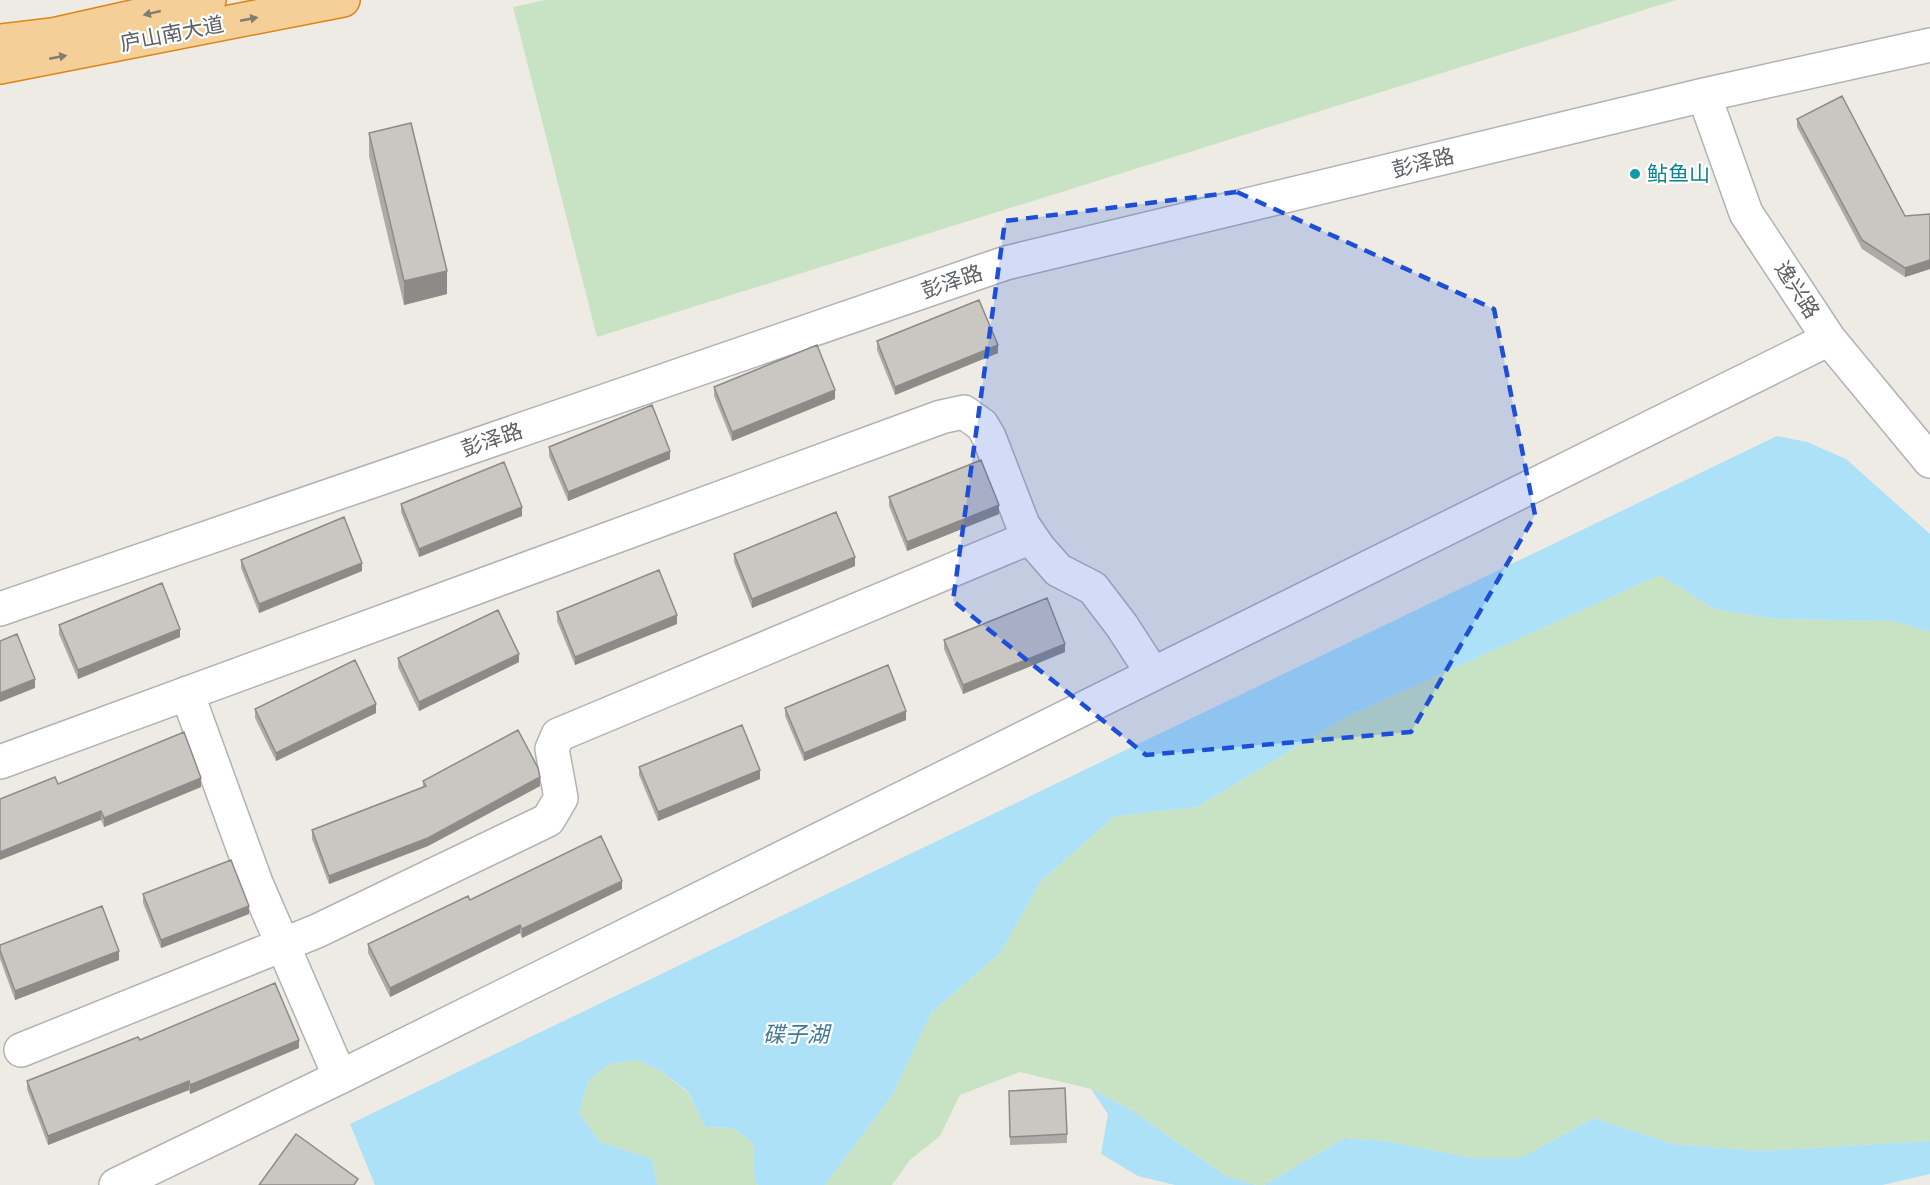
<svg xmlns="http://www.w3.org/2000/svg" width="1930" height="1185" viewBox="0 0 1930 1185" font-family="Commissioner,'Noto Sans SC',sans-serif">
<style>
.green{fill:#c8e3c4}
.water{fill:#ace1f7}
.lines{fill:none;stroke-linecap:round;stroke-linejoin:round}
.minor-casing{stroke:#b0b3b6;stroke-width:36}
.highway-casing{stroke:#df8414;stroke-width:36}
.minor{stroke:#fff;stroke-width:33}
.highway{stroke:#f4cf97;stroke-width:33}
.wall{fill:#aeaaa7}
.shaded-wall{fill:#8d8b88}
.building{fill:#cac6c2;stroke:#8d8b88;stroke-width:1.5}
.oneway{fill:#837c71}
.marked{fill:#1d4ed8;fill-opacity:0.2;stroke:#1d4ed8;stroke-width:4.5;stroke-dasharray:12 8;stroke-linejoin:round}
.culture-dot{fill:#0f9aa8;stroke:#fff;stroke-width:2}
.labels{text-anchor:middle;stroke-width:4.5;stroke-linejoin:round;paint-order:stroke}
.street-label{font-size:21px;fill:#5d6164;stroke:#fff}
.culture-label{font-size:21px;fill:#0d838f;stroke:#fff;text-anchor:start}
.water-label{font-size:22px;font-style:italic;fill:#437797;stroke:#fff}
</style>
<rect width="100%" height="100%" fill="#eeebe5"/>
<path class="green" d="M 545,0 L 1676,0 L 597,337 L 513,7 Z
M 1660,575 L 1714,609 L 1777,619 L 1893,621 L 1930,632 L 1930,1141 L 1760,1151 L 1673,1144 L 1594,1118 L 1521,1158 L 1471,1158 L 1391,1142 L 1345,1138 L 1264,1185 L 1256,1185 L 1226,1176 L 1131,1110 L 1091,1089 L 1020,1072 L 960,1095 L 940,1136 L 910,1160 L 892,1185 L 825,1185 L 893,1094 L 931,1013 L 1000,953 L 1041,881 L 1115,816 L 1197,807 L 1346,717 Z
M 638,1060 L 661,1071 L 688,1093 L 705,1127 L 733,1128 L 753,1143 L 755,1183 L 759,1185 L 657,1185 L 652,1159 L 600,1142 L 579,1113 L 588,1081 L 609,1064 Z"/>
<path class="water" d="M 1777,436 L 1807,442 L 1846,459 L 1930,534 L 1930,632 L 1893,621 L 1777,619 L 1714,609 L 1660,575 L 1346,717 L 1197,807 L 1115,816 L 1041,881 L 1000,953 L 931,1013 L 893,1094 L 825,1185 L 759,1185 L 755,1183 L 753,1143 L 733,1128 L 705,1127 L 688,1092 L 661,1071 L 638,1060 L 609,1064 L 588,1081 L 579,1113 L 600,1142 L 652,1159 L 657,1185 L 375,1185 L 350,1124 Z
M 1091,1089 L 1131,1110 L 1226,1176 L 1256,1185 L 1175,1185 L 1138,1176 L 1101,1154 L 1108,1114 Z
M 1594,1118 L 1673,1144 L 1760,1151 L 1930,1141 L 1930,1174 L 1882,1185 L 1264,1185 L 1345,1138 L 1391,1142 L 1471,1158 L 1521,1158 Z"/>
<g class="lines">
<g class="minor-casing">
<path id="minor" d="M 1704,95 L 1746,213 L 1829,339 L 1930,461
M 0,609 L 1006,263 L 1704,95 L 1930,45
M 187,693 L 256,883 L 340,1077
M 0,762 L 941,417 L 964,412 L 982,425 L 989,437 L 1023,525 L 1038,547 L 1058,570 L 1093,588 L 1122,626 L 1153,674
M 21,1050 L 317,931 L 548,820 L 561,798 L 552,749 L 558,735 L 1031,537
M 116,1185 L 340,1077 L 1829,339"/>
</g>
<g class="highway-casing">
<path id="highway" d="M 0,41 L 52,35 L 209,0
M 0,67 L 343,0"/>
</g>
<use href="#minor" class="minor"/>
<use href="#highway" class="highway"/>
</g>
<path class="wall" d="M 1797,119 L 1905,216 L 1930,214 L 1930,269 L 1905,277 L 1862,249 L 1797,127 Z
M 369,133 L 447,294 L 404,305 L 369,156 Z
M 877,341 L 998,353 L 895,395 L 877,350 Z
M 714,387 L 835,399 L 732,441 L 714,396 Z
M 549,447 L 670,459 L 568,501 L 549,456 Z
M 889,497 L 999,514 L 907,551 L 889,506 Z
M 401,504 L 522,516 L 419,557 L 401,512 Z
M 734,554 L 855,566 L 752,608 L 734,562 Z
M 241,560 L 362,571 L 259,613 L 241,568 Z
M 557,612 L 677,624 L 575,665 L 557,621 Z
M 59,625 L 180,637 L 78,679 L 59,634 Z
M 944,640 L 1065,652 L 963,694 L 944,649 Z
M 398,658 L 519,662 L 419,711 L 398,667 Z
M 785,708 L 906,720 L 804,761 L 785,716 Z
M 255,709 L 376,713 L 276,761 L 255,718 Z
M 639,767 L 760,779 L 658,821 L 639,775 Z
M 423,781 L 540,786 L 428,846 L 329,884 L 312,839 L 312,830 L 423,787 Z
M 58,784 L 201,787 L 104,827 L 101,820 Z
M 622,889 L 522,938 L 520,933 L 390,997 L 368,953 L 368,944 L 470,900 Z
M 143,894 L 249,914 L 161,948 L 143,903 Z
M 0,945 L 119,960 L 15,1000 L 0,959 Z
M 140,1040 L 299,1048 L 190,1094 L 189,1090 L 48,1145 L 27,1089 L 27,1081 Z
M 1009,1091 L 1067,1134 L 1067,1143 L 1010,1145 Z"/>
<path class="shaded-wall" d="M 1930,260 L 1930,269 L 1905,277 L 1905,268 Z
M 447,271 L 447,294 L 404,305 L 404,281 Z
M 998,345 L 998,353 L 895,395 L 895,387 Z
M 835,390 L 835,399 L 732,441 L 732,432 Z
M 670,451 L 670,459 L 568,501 L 568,492 Z
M 999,505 L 999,514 L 907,551 L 907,542 Z
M 522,507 L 522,516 L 419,557 L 419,549 Z
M 855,557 L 855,566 L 752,608 L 752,599 Z
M 362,563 L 362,571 L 259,613 L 259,604 Z
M 677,615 L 677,624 L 575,665 L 575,657 Z
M 180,629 L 180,637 L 78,679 L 78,670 Z
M 1065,644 L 1065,652 L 963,694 L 963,685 Z
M 519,654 L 519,662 L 419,711 L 419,702 Z
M 35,679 L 35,688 L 0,702 L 0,693 Z
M 376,704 L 376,713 L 276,761 L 276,753 Z
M 906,711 L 906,720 L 804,761 L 804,753 Z
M 760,770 L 760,779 L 658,821 L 658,812 Z
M 540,777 L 540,786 L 428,846 L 329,884 L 329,876 Z
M 201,778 L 201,787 L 104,827 L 104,818 Z
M 101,811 L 101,820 L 0,860 L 0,852 Z
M 622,881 L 622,889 L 522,938 L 522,929 Z
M 249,906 L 249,914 L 161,948 L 161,940 Z
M 520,925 L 520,933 L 390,997 L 390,988 Z
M 119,951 L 119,960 L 15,1000 L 15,991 Z
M 299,1040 L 299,1048 L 190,1094 L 190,1085 Z
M 189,1081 L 189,1090 L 48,1145 L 48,1136 Z"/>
<path class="building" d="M 1842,96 L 1905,216 L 1930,214 L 1930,260 L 1905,268 L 1862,240 L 1797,119 Z
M 411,123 L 447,271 L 404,281 L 369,133 Z
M 979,300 L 998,345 L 895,387 L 877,341 Z
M 817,345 L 835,390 L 732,432 L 714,387 Z
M 652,405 L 670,451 L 568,492 L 549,447 Z
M 981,460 L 999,505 L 907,542 L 889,497 Z
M 504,462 L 522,507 L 419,549 L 401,504 Z
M 836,512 L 855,557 L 752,599 L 734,554 Z
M 344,517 L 362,563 L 259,604 L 241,560 Z
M 659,570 L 677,615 L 575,657 L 557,612 Z
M 162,583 L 180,629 L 78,670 L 59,625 Z
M 1047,598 L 1065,644 L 963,685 L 944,640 Z
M 498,610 L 519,654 L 419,702 L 398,658 Z
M 17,634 L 35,679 L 0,693 L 0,641 Z
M 355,660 L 376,704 L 276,753 L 255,709 Z
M 888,665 L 906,711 L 804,753 L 785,708 Z
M 742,725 L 760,770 L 658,812 L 639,767 Z
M 518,730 L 538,768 L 540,777 L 428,838 L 329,876 L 312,830 L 426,786 L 423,781 Z
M 184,732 L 201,778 L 104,818 L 101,811 L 0,852 L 0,799 L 55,777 L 58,784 Z
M 601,836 L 622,881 L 522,929 L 520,925 L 390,988 L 368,944 L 468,896 L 470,900 Z
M 231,860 L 249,906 L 161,940 L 143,894 Z
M 102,906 L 119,951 L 15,991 L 0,950 L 0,945 Z
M 275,983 L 299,1040 L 190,1085 L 189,1081 L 48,1136 L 27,1081 L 138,1037 L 140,1040 Z
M 1065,1088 L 1067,1134 L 1010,1137 L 1009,1091 Z
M 296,1134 L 358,1179 L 354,1185 L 259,1185 Z"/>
<defs><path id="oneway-solid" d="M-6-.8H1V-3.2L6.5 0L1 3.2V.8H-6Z" transform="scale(1.5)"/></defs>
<g class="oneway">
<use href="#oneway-solid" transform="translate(152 13) rotate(167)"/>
<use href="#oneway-solid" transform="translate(249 19) rotate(-11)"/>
<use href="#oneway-solid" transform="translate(58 57) rotate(-11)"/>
</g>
<path class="marked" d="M 1237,192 L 1494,309 L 1535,515 L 1411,732 L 1146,755 L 953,601 L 1005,221 Z"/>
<circle class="culture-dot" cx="1635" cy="174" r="6"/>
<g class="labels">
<g class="street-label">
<text transform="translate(172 34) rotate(-11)" y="7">庐山南大道</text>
<text transform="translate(1423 163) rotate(-14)" y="7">彭泽路</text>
<text transform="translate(952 282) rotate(-19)" y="7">彭泽路</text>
<text transform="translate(1797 290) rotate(57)" y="7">逸兴路</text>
<text transform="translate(492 440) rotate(-19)" y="7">彭泽路</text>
</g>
<g class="culture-label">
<text x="1647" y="181">鲇鱼山</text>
</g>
<g class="water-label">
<text x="796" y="1042">碟子湖</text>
</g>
</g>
</svg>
